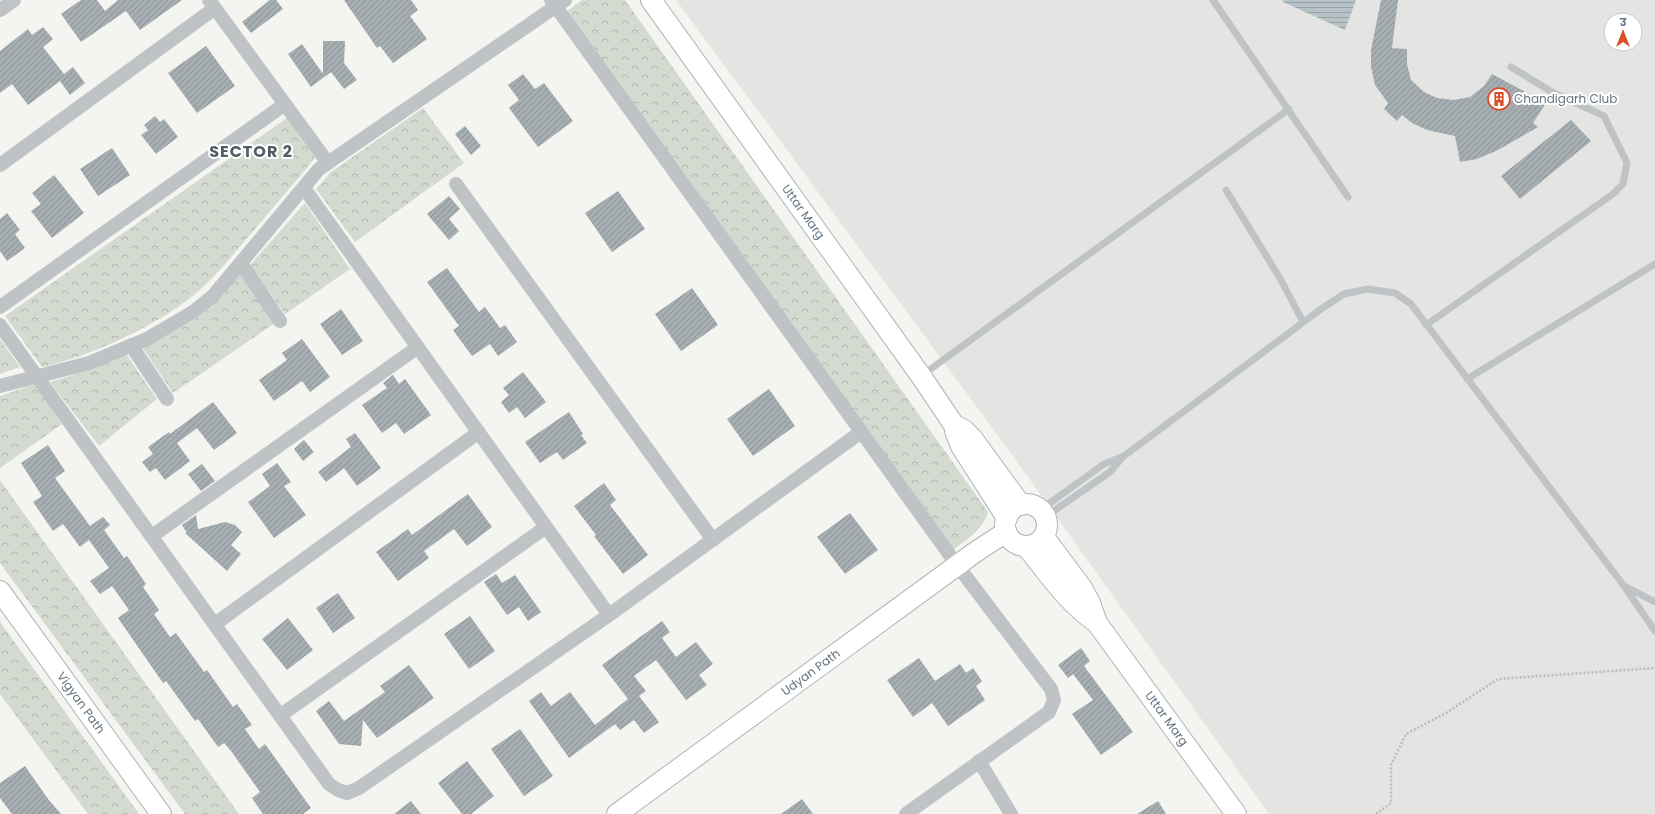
<svg xmlns="http://www.w3.org/2000/svg" width="1655" height="814" viewBox="0 0 1655 814" font-family="Poppins,'Noto Sans Devanagari',sans-serif">
<style>
.built{fill:#e4e5e3;fill-rule:evenodd}
.forest{fill:url(#forest-crowns)}
.water{fill:url(#water-rules)}
.building{fill:url(#building-hatch)}
.lines{fill:none;stroke-linecap:round;stroke-linejoin:round}
.secondary-casing{stroke:#afb5b9;stroke-width:22}
.path{stroke:#b9bbbd;stroke-width:2.5;stroke-dasharray:2 2;stroke-linecap:butt}
.lane{stroke:#bfc3c6;stroke-width:7}
.street{stroke:#bfc3c6;stroke-width:14}
.secondary{stroke:#fff;stroke-width:20}
.labels{text-anchor:middle;stroke-width:4;stroke-linejoin:round;paint-order:stroke}
.poi-label{font-size:12px;fill:#647480;stroke:#fff;text-anchor:start}
.street-label{font-size:12px;fill:#647480;stroke:#fff}
.district-label{font-size:16px;font-weight:bold;letter-spacing:1px;fill:#515d65;stroke:#fff}
</style>
<defs>
<pattern id="forest-crowns" width="20" height="18" patternUnits="userSpaceOnUse"><rect width="20" height="18" fill="#d5dad1"/><path d="M2 6a3 3 0 1 1 6 0M12 15a3 3 0 1 1 6 0" fill="none" stroke="#b0b5af"/></pattern>
<pattern id="water-rules" width="6" height="5" patternUnits="userSpaceOnUse"><rect width="6" height="5" fill="#b8c3c7"/><path d="M0 2.5h6" fill="none" stroke="#99a3a7"/></pattern>
<pattern id="building-hatch" width="6" height="6" patternUnits="userSpaceOnUse"><rect width="6" height="6" fill="#a6aeb2"/><path d="M-1 1l2-2M0 6l6-6M5 7l2-2" fill="none" stroke="#8b9296"/></pattern>
</defs>
<rect width="100%" height="100%" fill="#f4f4f0"/>
<path class="built" d="M 676,0 L 1655,0 L 1655,814 L 1269,814 L 1005,445 ZM 1611,20 L 1635,20 L 1635,44 L 1611,44 Z"/>
<path class="forest" d="M 582,0 L 625,0 L 988,512 C 983,530 967,539 953,550 L 566,12 Z
M 423,108 L 464,163 L 355,242 L 316,189 L 331,172 Z
M 287,118 L 315,158 C 291,187 267,215 242,244 C 226,263 210,283 190,298 C 152,328 88,357 42,367 L 5,316 Z
M 305,203 L 350,269 L 285,314 L 250,265 Z
M 241,272 L 275,323 L 173,393 L 142,347 C 170,334 200,320 221,297 C 228,289 234,280 241,272 Z
M 0,339 L 20,367 L 0,374 Z
M 126,354 L 157,399 L 99,446 L 50,382 L 95,368 Z
M 35,384 L 62,424 L 0,468 L 0,396 Z
M 0,480 L 239,814 L 185,814 L 0,563 Z
M 0,622 L 139,814 L 88,814 L 0,694 Z"/>
<path class="water" d="M 1283,0 L 1356,0 L 1345,30 L 1283,2 Z"/>
<path class="building" d="M 81,0 L 97,0 L 105,11 L 118,0 L 182,0 L 140,30 L 126,11 L 81,42 L 61,14 Z
M 270,0 L 276,0 L 283,9 L 251,33 L 242,22 Z
M 344,0 L 411,0 L 418,10 L 410,16 L 427,39 L 393,63 L 380,46 L 377,48 Z
M 1381,0 L 1398,0 L 1392,48 L 1407,49 L 1407,64 L 1411,80 L 1424,92 L 1437,98 L 1454,100 L 1470,97 L 1484,86 L 1492,74 L 1546,103 L 1533,123 L 1538,127 L 1498,150 L 1477,159 L 1460,162 L 1455,136 L 1427,130 L 1412,123 L 1402,115 L 1397,121 L 1384,109 L 1388,103 L 1375,85 L 1371,67 L 1371,50 Z
M 43,27 L 53,39 L 43,47 L 64,74 L 73,67 L 85,83 L 70,95 L 60,81 L 28,105 L 12,84 L 0,93 L 0,51 L 28,29 L 32,35 Z
M 323,41 L 345,41 L 344,63 L 357,80 L 344,89 L 331,72 L 311,87 L 288,54 L 302,44 L 323,74 Z
M 206,46 L 235,86 L 197,113 L 168,73 Z
M 523,74 L 535,89 L 544,83 L 573,121 L 538,147 L 509,108 L 519,100 L 508,85 Z
M 155,116 L 160,122 L 164,119 L 178,137 L 156,154 L 141,135 L 148,130 L 144,125 Z
M 1571,120 L 1591,141 L 1520,199 L 1501,176 Z
M 465,126 L 481,146 L 471,155 L 455,134 Z
M 112,148 L 130,175 L 98,196 L 80,169 Z
M 54,175 L 84,213 L 52,238 L 31,211 L 41,204 L 32,193 Z
M 618,191 L 645,229 L 612,252 L 585,213 Z
M 449,196 L 460,209 L 449,219 L 459,231 L 449,240 L 427,214 Z
M 7,213 L 20,230 L 15,234 L 25,248 L 7,261 L 0,251 L 0,219 Z
M 447,268 L 479,312 L 485,307 L 500,328 L 505,325 L 517,342 L 498,356 L 490,344 L 472,356 L 453,330 L 459,326 L 427,282 Z
M 692,288 L 718,325 L 681,351 L 655,314 Z
M 341,309 L 363,341 L 342,355 L 320,324 Z
M 302,339 L 330,377 L 310,392 L 302,381 L 274,401 L 259,380 L 287,360 L 282,353 Z
M 523,372 L 546,402 L 525,418 L 517,407 L 509,413 L 501,402 L 509,395 L 503,388 Z
M 393,375 L 399,384 L 405,379 L 431,415 L 404,434 L 396,423 L 382,433 L 362,405 L 387,388 L 383,383 Z
M 769,389 L 795,426 L 753,456 L 727,419 Z
M 213,402 L 237,433 L 214,450 L 197,428 L 177,443 L 190,461 L 165,480 L 156,468 L 150,472 L 142,462 L 153,454 L 148,447 L 169,432 L 170,434 Z
M 569,412 L 583,434 L 581,435 L 587,443 L 563,460 L 557,452 L 540,463 L 525,442 Z
M 355,433 L 381,468 L 357,486 L 344,468 L 326,482 L 318,472 L 351,447 L 346,439 Z
M 304,440 L 314,452 L 303,461 L 294,449 Z
M 48,445 L 65,471 L 55,478 L 90,526 L 103,517 L 110,525 L 104,530 L 124,558 L 127,556 L 146,584 L 143,587 L 159,610 L 154,614 L 170,637 L 176,633 L 204,672 L 207,670 L 233,707 L 237,704 L 252,725 L 245,729 L 259,749 L 265,744 L 311,808 L 303,814 L 263,814 L 252,798 L 260,792 L 231,751 L 224,743 L 218,747 L 198,719 L 195,721 L 166,681 L 163,683 L 118,618 L 129,610 L 112,586 L 100,594 L 90,581 L 109,568 L 89,540 L 80,547 L 63,524 L 53,531 L 33,502 L 42,496 L 21,463 Z
M 277,463 L 291,482 L 284,486 L 306,515 L 274,538 L 248,502 L 270,486 L 262,474 Z
M 202,464 L 215,481 L 201,491 L 188,474 Z
M 604,483 L 616,500 L 610,505 L 648,555 L 623,574 L 594,536 L 596,535 L 574,506 Z
M 468,494 L 492,527 L 467,546 L 454,529 L 424,551 L 429,558 L 398,581 L 376,552 L 408,529 L 412,535 Z
M 850,513 L 878,550 L 845,574 L 817,537 Z
M 196,515 L 198,529 L 225,522 L 235,525 L 242,532 L 231,545 L 241,554 L 227,571 L 185,533 L 187,533 L 182,525 Z
M 496,574 L 502,583 L 515,575 L 541,612 L 528,621 L 519,607 L 507,615 L 484,582 Z
M 338,593 L 355,618 L 333,633 L 316,608 Z
M 470,616 L 495,651 L 469,669 L 444,634 Z
M 288,618 L 313,650 L 287,670 L 262,639 Z
M 662,621 L 670,632 L 662,638 L 676,657 L 696,642 L 713,664 L 699,675 L 707,685 L 686,700 L 656,660 L 634,676 L 646,691 L 639,696 L 659,722 L 644,733 L 634,720 L 620,730 L 615,724 L 569,758 L 529,701 L 541,692 L 551,706 L 570,692 L 595,725 L 628,699 L 602,665 Z
M 1081,648 L 1090,661 L 1084,666 L 1133,732 L 1101,755 L 1072,714 L 1093,700 L 1073,674 L 1068,678 L 1058,665 Z
M 919,658 L 935,681 L 960,664 L 966,673 L 973,668 L 982,681 L 976,686 L 985,700 L 948,726 L 932,703 L 913,717 L 887,680 Z
M 409,665 L 434,698 L 377,738 L 363,720 L 361,746 L 339,744 L 316,711 L 329,701 L 344,721 L 385,692 L 380,686 Z
M 520,729 L 553,776 L 524,796 L 491,749 Z
M 467,761 L 494,796 L 471,814 L 462,814 L 438,783 Z
M 25,766 L 48,799 L 61,814 L 12,814 L 0,798 L 0,783 Z
M 802,799 L 813,814 L 781,814 Z
M 411,801 L 421,814 L 394,814 Z
M 1158,801 L 1166,814 L 1137,814 Z"/>
<g class="lines">
<g class="secondary-casing">
<g id="secondary">
<path id="s1" d="M 651,0 L 921,376 L 954,425 L 956,434 L 961,446 L 1007,518"/>
<path d="M 954,425 L 964,430 L 972,438 L 1021,505"/>
<circle cx="1026" cy="525" r="21"/>
<path id="s2" d="M 1044,537 L 1082,588 L 1090,603 L 1097,623 L 1236,814"/>
<path d="M 1026,546 C 1049,575 1066,601 1097,623"/>
<path id="s3" d="M 0,591 L 161,814"/>
<path id="s4" d="M 617,814 L 974,553 L 1006,532"/>
</g>
</g>
<path class="path" d="M 1376,814 L 1391,803 L 1391,765 L 1406,734 L 1446,713 L 1498,679 L 1655,668"/>
<path class="lane" d="M 1213,0 L 1348,197
M 1226,190 L 1281,280 L 1303,322
M 1426,325 L 1613,194 L 1623,184 L 1627,163 L 1604,116 L 1552,92 L 1511,67
M 921,376 L 1289,109
M 1467,379 L 1655,264
M 1040,510 L 1104,464 L 1124,456 L 1321,309 L 1344,294 L 1368,289 L 1395,293 L 1411,304 L 1624,586 L 1655,631
M 1045,517 L 1110,472 L 1122,458
M 1626,587 L 1655,602"/>
<path class="street" d="M 209,0 L 328,163
M 551,0 L 957,565 L 1051,689 L 1054,700 L 1049,712 L 906,814
M 0,10 L 14,0
M 0,165 L 215,8
M 456,184 L 713,540
M 304,188 L 609,615
M 241,263 L 280,321
M 0,307 L 285,104
M 0,325 L 329,784 L 338,790 L 347,793 L 359,788 L 609,615 L 861,432
M 131,345 L 167,399
M 0,386 L 89,363 L 147,339 L 193,312 L 213,296 L 319,169 L 565,0
M 152,536 L 418,347
M 215,624 L 479,432
M 281,715 L 546,527
M 979,761 L 1011,814"/>
<use href="#secondary" class="secondary"/>
</g>
<defs>
<g id="building-ring" transform="scale(1.15)"><circle r="9.5" fill="#fff" stroke="#db4f28" stroke-width="1.5"/><path d="M-4-6H4V6H1V3H-1V6H-4ZM-2.5-4.3h1.7v1.8h-1.7ZM.8-4.3h1.7v1.8H.8ZM-2.5-1h1.7V.8h-1.7ZM.8-1h1.7V.8H.8Z" fill="#db4f28"/></g>
</defs>
<g fill-rule="evenodd">
<use href="#building-ring" x="1499" y="99"/>
</g>
<g class="labels">
<g class="poi-label">
<text x="1514" y="103">Chandigarh Club</text>
</g>
<g class="street-label">
<text dy="4" stroke="none"><textPath href="#s1" startOffset="261">Uttar Marg</textPath></text>
<text dy="4" stroke="none"><textPath href="#s4" startOffset="240">Udyan Path</textPath></text>
<text dy="4" stroke="none"><textPath href="#s3" startOffset="138">Vigyan Path</textPath></text>
<text dy="4" stroke="none"><textPath href="#s2" startOffset="220">Uttar Marg</textPath></text>
</g>
<g class="district-label">
<text x="251" y="157">SECTOR 2</text>
</g>
</g>
<g transform="translate(1623 32)"><circle r="19" fill="#ffffff" stroke="#c1c7cc"/>
<path d="M0-3L7 15L0 10L-7 15Z" fill="#db4f28"/>
<text y="-6" font-size="11" font-weight="bold" text-anchor="middle" fill="#647480">उ</text>
</g>
</svg>
